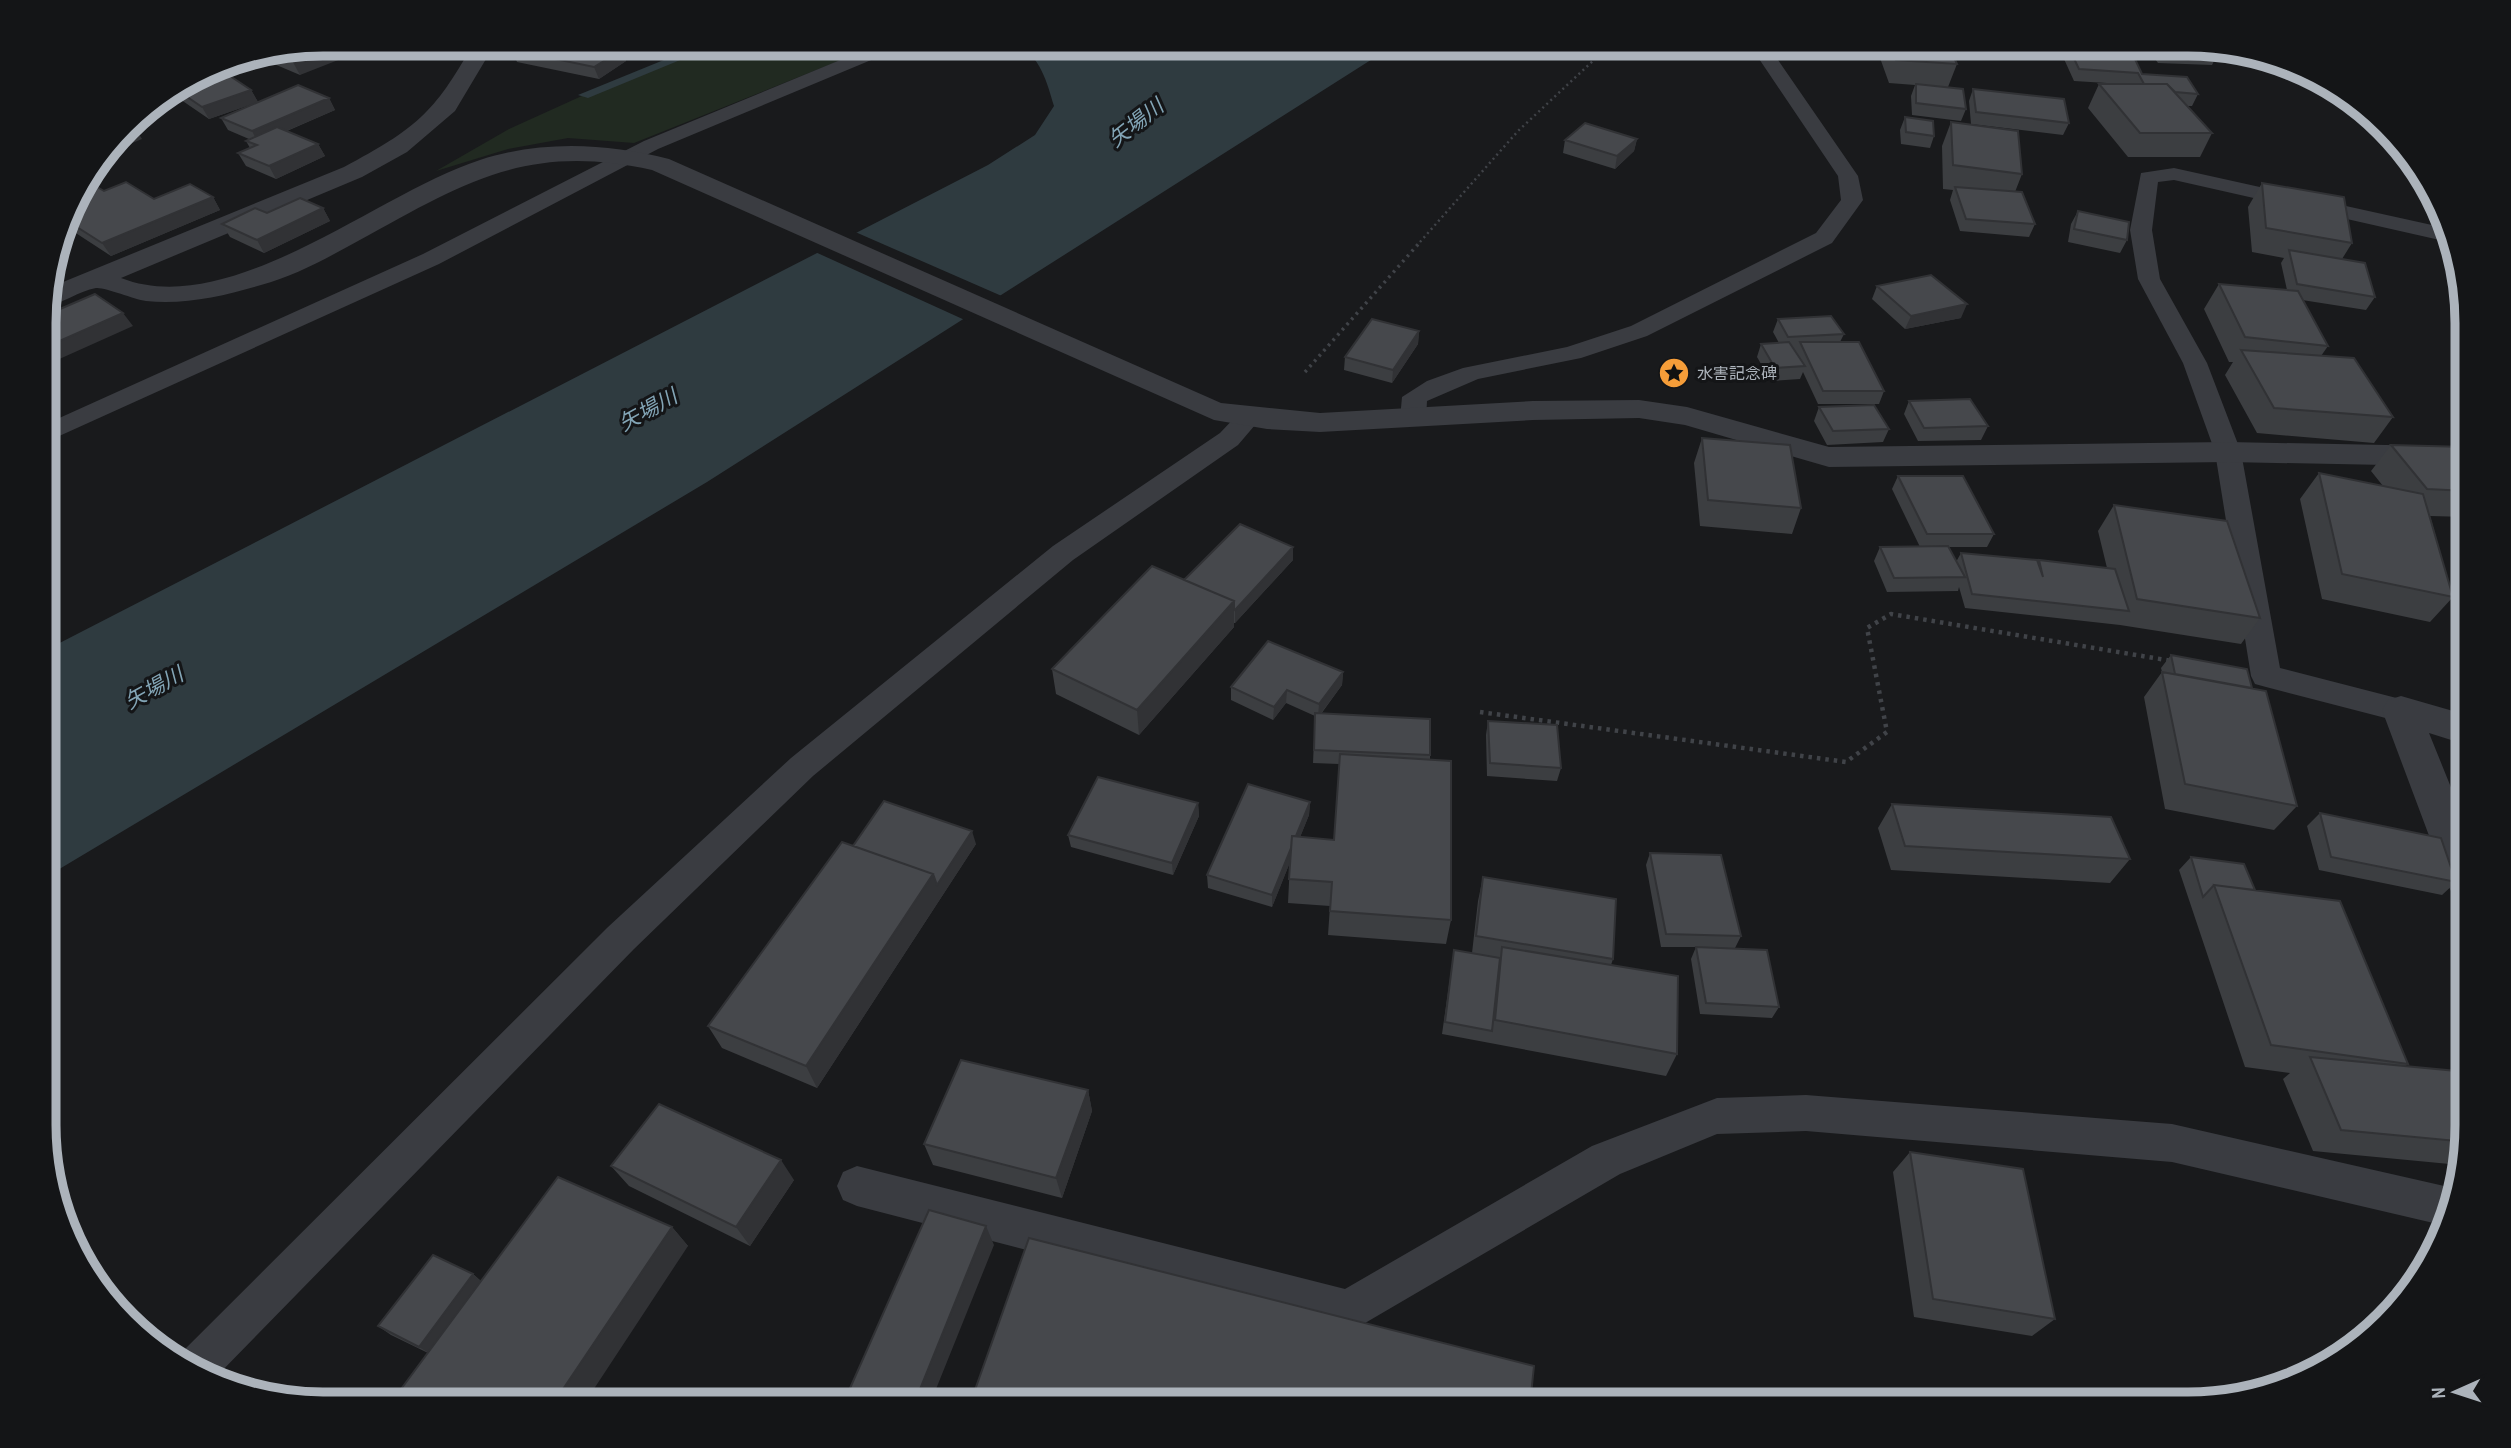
<svg xmlns="http://www.w3.org/2000/svg" width="2511" height="1448" viewBox="0 0 2511 1448" font-family="'Archivo Narrow','Noto Sans JP',sans-serif">
<style>
.green{fill:#212a21}
.water{fill:#2f3b40}
.pier{fill:#191a1c}
.lines{fill:none;stroke-linecap:round;stroke-linejoin:round}
.stream{fill:#2f3b40;fill-rule:evenodd}
.path-far2{stroke:#404348;stroke-width:2.5;stroke-dasharray:2 3.5;stroke-linecap:butt}
.path-far1{stroke:#404348;stroke-width:3.5;stroke-dasharray:2.5 4.5;stroke-linecap:butt}
.path{stroke:#404348;stroke-width:4.5;stroke-dasharray:3.5 5;stroke-linecap:butt}
.lane{fill:#3a3c41;fill-rule:evenodd}
.street{fill:#3a3c41;fill-rule:evenodd}
.wall{fill:#3c3e41}
.shaded-wall{fill:#313235}
.building{fill:#46484c;stroke:#313235;stroke-width:2}
.labels{text-anchor:middle;stroke-width:6;stroke-linejoin:round;paint-order:stroke}
.far-poi-label{font-size:16px;fill:#acb3bb;stroke:#141517;text-anchor:start}
.water-label{font-size:21px;font-style:italic;fill:#83a5b6;stroke:#141517}
.rim{fill:none;stroke:#acb3bb;stroke-width:9}
</style>
<rect width="100%" height="100%" fill="#191a1c"/>
<path class="green" d="M 713,44 L 881,44 L 634,143 L 568,138 L 508,149 L 436,171 L 509,129 L 584,95 Z"/>
<path class="water" d="M 1014,44 L 1396,44 L 707,482 L 46,877 L 46,650 L 988,165 L 1035,135 L 1054,106 C 1047,83 1040,53 1014,44 Z"/>
<path class="pier" d="M 853,231 L 1004,297 L 967,321 L 813,251 Z"/>
<g class="lines">
<path class="stream" d="M 703,44 L 719,44 L 588,98 L 578,95 Z"/>
<path class="path-far2" d="M 1420,242 L 1518,131 L 1611,44"/>
<path class="path-far1" d="M 1305,372 L 1421,241"/>
<path class="path" d="M 1480,712 L 1846,762 L 1887,732 L 1867,628 L 1891,614 L 2172,661"/>
<path class="lane" d="M 879,44 L 903,44 L 900,48 L 658,149 L 439,264 L 46,442 L 46,424 L 423,254 L 644,141 Z
M 1749,44 L 1767,44 L 1858,176 L 1863,200 L 1832,243 L 1647,336 L 1581,358 L 1478,379 L 1427,401 L 1426,419 L 1422,424 L 1404,424 L 1400,419 L 1402,397 L 1427,381 L 1463,368 L 1567,347 L 1631,326 L 1816,233 L 1841,200 L 1838,176 Z
M 2174,168 L 2450,229 L 2453,243 L 2174,180 L 2158,182 L 2152,230 L 2160,279 L 2207,363 L 2241,452 L 2280,668 L 2412,702 L 2417,710 L 2412,718 L 2401,722 L 2266,687 L 2255,684 L 2251,676 L 2215,452 L 2183,363 L 2138,279 L 2130,230 L 2141,173 Z
M 1248,410 L 1257,413 L 1261,418 L 1238,445 L 1073,560 L 813,776 L 634,949 L 214,1379 L 183,1367 L 175,1359 L 608,927 L 791,758 L 1053,546 L 1220,433 L 1239,413 Z
M 1806,1095 L 2172,1124 L 2453,1188 L 2442,1225 L 2172,1162 L 1806,1131 L 1717,1134 L 1620,1174 L 1348,1333 L 857,1206 L 843,1200 L 837,1186 L 843,1172 L 857,1166 L 1345,1289 L 1592,1146 L 1717,1098 Z"/>
<path class="street" d="M 473,44 L 495,44 L 455,111 L 407,152 L 362,177 L 121,278 C 231,321 379,192 480,160 C 542,140 606,143 669,159 L 1221,403 L 1320,413 L 1533,401 L 1639,400 L 1687,407 L 1829,447 L 2228,442 L 2437,446 L 2448,449 L 2453,456 L 2448,463 L 2437,466 L 2228,462 L 1829,467 L 1685,425 L 1639,418 L 1533,420 L 1320,432 L 1267,429 L 1214,420 L 652,170 C 527,142 463,183 358,241 C 327,258 295,276 261,285 C 224,296 185,305 146,301 C 133,299 105,287 96,288 C 79,291 63,303 46,307 L 46,289 L 344,167 C 415,129 434,114 473,44 Z
M 2401,696 L 2467,715 L 2467,745 L 2429,733 L 2467,827 L 2467,898 L 2452,893 L 2446,881 L 2382,710 L 2388,700 Z"/>
</g>
<path class="wall" d="M 323,44 L 300,75 L 267,61 L 264,55 Z
M 1875,44 L 1948,44 L 1957,64 L 1948,87 L 1966,109 L 1961,121 L 1912,115 L 1911,96 L 1915,85 L 1889,83 Z
M 2061,44 L 2128,44 L 2142,74 L 2198,94 L 2192,106 L 2187,106 L 2212,133 L 2200,157 L 2128,157 L 2088,108 L 2099,84 L 2123,84 L 2074,81 L 2059,48 Z
M 2144,44 L 2188,44 L 2218,53 L 2212,65 L 2158,63 Z
M 512,50 L 622,50 L 626,61 L 599,79 L 517,62 Z
M 215,66 L 251,90 L 258,102 L 209,119 L 171,93 Z
M 1973,89 L 2069,123 L 2063,135 L 1971,124 L 1969,101 Z
M 329,98 L 335,110 L 287,131 L 318,144 L 325,156 L 276,179 L 246,166 L 238,153 L 250,148 L 246,141 L 249,139 L 228,130 L 221,118 Z
M 1905,117 L 1934,136 L 1930,148 L 1901,144 L 1900,130 Z
M 1951,122 L 2022,174 L 2015,192 L 2035,224 L 2029,237 L 1960,231 L 1950,200 L 1953,190 L 1943,189 L 1942,146 Z
M 2374,125 L 2414,162 L 2394,160 L 2373,126 Z
M 1637,139 L 1634,151 L 1615,169 L 1563,153 L 1565,140 Z
M 2262,183 L 2352,243 L 2342,259 L 2375,297 L 2366,310 L 2302,300 L 2328,346 L 2321,356 L 2393,417 L 2374,443 L 2257,433 L 2225,375 L 2233,362 L 2229,362 L 2204,309 L 2219,284 L 2287,290 L 2281,263 L 2284,258 L 2252,252 L 2248,207 Z
M 104,191 L 154,199 L 213,197 L 220,210 L 111,256 L 65,226 L 73,199 Z
M 323,208 L 330,221 L 264,253 L 230,237 L 222,224 L 267,213 Z
M 2078,211 L 2127,240 L 2120,253 L 2068,242 L 2071,224 Z
M 1877,286 L 1961,318 L 1905,329 L 1872,299 Z
M 1778,319 L 1844,334 L 1840,342 L 1884,391 L 1879,404 L 1818,404 L 1803,372 L 1800,379 L 1771,381 L 1757,357 L 1761,344 L 1779,343 L 1773,332 Z
M 1419,331 L 1418,344 L 1392,383 L 1344,370 L 1345,357 Z
M 1909,401 L 1988,426 L 1981,440 L 1918,441 L 1904,414 Z
M 1819,407 L 1889,429 L 1883,442 L 1827,445 L 1814,421 Z
M 1702,438 L 1801,508 L 1792,534 L 1700,526 L 1694,463 Z
M 2391,445 L 2467,447 L 2467,517 L 2430,516 L 2453,597 L 2430,622 L 2322,599 L 2300,499 L 2319,473 L 2383,486 L 2371,471 Z
M 1898,476 L 1994,534 L 1987,547 L 1949,547 L 1956,562 L 1961,553 L 2038,562 L 2039,560 L 2107,568 L 2098,531 L 2114,505 L 2260,618 L 2241,644 L 2120,625 L 1965,608 L 1959,587 L 1958,591 L 1887,592 L 1874,561 L 1880,547 L 1920,547 L 1892,489 Z
M 1293,547 L 1293,560 L 1235,623 L 1234,623 L 1234,627 L 1139,735 L 1056,694 L 1052,669 L 1184,580 Z
M 2171,655 L 2252,688 L 2297,806 L 2274,830 L 2165,809 L 2144,697 L 2162,672 L 2161,668 Z
M 1343,672 L 1342,685 L 1321,714 L 1430,755 L 1430,760 L 1451,920 L 1446,944 L 1328,935 L 1330,906 L 1288,903 L 1290,862 L 1272,907 L 1208,888 L 1207,875 L 1310,802 L 1309,815 L 1300,837 L 1334,840 L 1339,764 L 1313,763 L 1315,716 L 1286,703 L 1273,720 L 1231,700 L 1231,687 Z
M 1488,721 L 1561,768 L 1557,781 L 1487,776 L 1486,735 Z
M 1198,803 L 1199,816 L 1173,875 L 1071,847 L 1068,835 Z
M 1892,804 L 2130,859 L 2110,883 L 1891,870 L 1878,828 Z
M 2320,813 L 2456,882 L 2442,895 L 2319,870 L 2307,826 Z
M 976,844 L 817,1088 L 722,1048 L 708,1026 L 853,846 Z
M 1650,853 L 1741,936 L 1735,948 L 1715,948 L 1779,1007 L 1772,1018 L 1700,1014 L 1691,959 L 1696,947 L 1661,947 L 1646,865 Z
M 2191,857 L 2255,890 L 2408,1064 L 2405,1066 L 2467,1072 L 2467,1143 L 2460,1165 L 2313,1151 L 2283,1079 L 2290,1073 L 2245,1067 L 2179,870 Z
M 1483,877 L 1613,959 L 1611,965 L 1677,1054 L 1666,1076 L 1442,1034 L 1454,950 L 1472,953 L 1478,901 Z
M 1088,1090 L 1092,1111 L 1062,1198 L 933,1165 L 924,1144 Z
M 1910,1152 L 2055,1319 L 2032,1336 L 1914,1317 L 1893,1172 Z
M 611,1166 L 794,1180 L 750,1246 L 629,1186 Z
M 672,1227 L 688,1246 L 428,1353 L 391,1335 L 378,1326 L 473,1274 L 481,1281 Z"/>
<path class="shaded-wall" d="M 323,44 L 379,44 L 300,75 L 288,53 L 298,49 Z
M 622,50 L 626,61 L 599,79 L 594,67 Z
M 262,56 L 235,66 L 233,62 Z
M 251,90 L 258,102 L 209,119 L 202,107 Z
M 329,98 L 335,110 L 258,143 L 252,131 Z
M 134,126 L 142,139 L 108,153 L 126,130 Z
M 1637,139 L 1634,151 L 1615,169 L 1617,156 Z
M 318,144 L 325,156 L 276,179 L 269,166 Z
M 213,197 L 220,210 L 111,256 L 102,243 Z
M 323,208 L 330,221 L 264,253 L 257,240 Z
M 1967,304 L 1961,318 L 1905,329 L 1911,316 Z
M 123,313 L 133,326 L 46,365 L 46,347 Z
M 1419,331 L 1418,344 L 1392,383 L 1393,370 Z
M 1293,547 L 1293,560 L 1235,623 L 1235,610 Z
M 1234,601 L 1234,627 L 1139,735 L 1137,710 Z
M 1343,672 L 1342,685 L 1318,717 L 1319,704 Z
M 1287,690 L 1286,703 L 1273,720 L 1274,707 Z
M 1310,802 L 1309,815 L 1272,907 L 1272,895 Z
M 1198,803 L 1199,816 L 1173,875 L 1172,863 Z
M 972,831 L 976,844 L 817,1088 L 806,1066 L 933,874 Z
M 1088,1090 L 1092,1111 L 1062,1198 L 1056,1178 Z
M 781,1160 L 794,1180 L 750,1246 L 736,1227 Z
M 986,1226 L 994,1245 L 930,1404 L 914,1404 Z
M 672,1227 L 688,1246 L 584,1404 L 553,1404 Z
M 473,1274 L 484,1284 L 432,1355 L 419,1347 Z"/>
<path class="building" d="M 523,44 L 592,44 L 622,50 L 594,67 L 512,50 Z
M 1890,44 L 1948,44 L 1957,64 L 1896,60 Z
M 2067,44 L 2128,44 L 2142,74 L 2187,77 L 2198,94 L 2175,92 L 2167,84 L 2144,84 L 2138,73 L 2079,69 Z
M 2158,44 L 2188,44 L 2214,47 L 2218,53 L 2164,51 Z
M 215,66 L 251,90 L 202,107 L 177,90 Z
M 1916,84 L 1963,89 L 1966,109 L 1916,103 Z
M 2099,84 L 2167,84 L 2212,133 L 2140,133 Z
M 298,85 L 329,98 L 252,131 L 221,118 Z
M 1973,89 L 2064,99 L 2069,123 L 1976,112 Z
M 1905,117 L 1933,121 L 1934,136 L 1906,132 Z
M 1951,122 L 2018,131 L 2022,174 L 1953,165 Z
M 1585,123 L 1637,139 L 1617,156 L 1565,140 Z
M 277,127 L 318,144 L 269,166 L 238,153 L 257,145 L 246,141 Z
M 87,181 L 104,191 L 126,182 L 154,199 L 190,184 L 213,197 L 102,243 L 66,220 L 73,199 Z
M 2262,183 L 2344,197 L 2352,243 L 2266,228 Z
M 1955,187 L 2022,192 L 2035,224 L 1966,219 Z
M 300,198 L 323,208 L 257,240 L 222,224 L 255,208 L 267,213 Z
M 2078,211 L 2129,222 L 2127,240 L 2074,229 Z
M 2289,250 L 2365,263 L 2375,297 L 2297,284 Z
M 1931,275 L 1967,304 L 1911,316 L 1877,286 Z
M 2219,284 L 2298,291 L 2328,346 L 2245,337 Z
M 95,294 L 123,313 L 46,347 L 46,315 Z
M 1831,316 L 1844,334 L 1788,337 L 1778,319 Z
M 1372,319 L 1419,331 L 1393,370 L 1345,357 Z
M 1789,342 L 1805,366 L 1775,368 L 1761,344 Z
M 1800,342 L 1859,342 L 1884,391 L 1823,391 Z
M 2241,350 L 2354,358 L 2393,417 L 2274,408 Z
M 1970,399 L 1988,426 L 1924,428 L 1909,401 Z
M 1874,405 L 1889,429 L 1833,431 L 1819,407 Z
M 1702,438 L 1790,445 L 1801,508 L 1708,500 Z
M 2391,445 L 2467,447 L 2467,491 L 2427,489 Z
M 2319,473 L 2423,494 L 2453,597 L 2342,574 Z
M 1898,476 L 1963,476 L 1994,534 L 1927,534 Z
M 2114,505 L 2227,521 L 2260,618 L 2137,599 Z
M 1240,524 L 1293,547 L 1235,610 L 1234,609 L 1234,601 L 1184,580 Z
M 1948,546 L 1965,577 L 1894,578 L 1880,547 Z
M 1961,553 L 2037,560 L 2043,577 L 2039,560 L 2115,569 L 2129,611 L 1972,594 Z
M 1152,566 L 1234,601 L 1137,710 L 1052,669 Z
M 1268,641 L 1343,672 L 1319,704 L 1287,690 L 1274,707 L 1231,687 Z
M 2171,655 L 2247,669 L 2252,688 L 2175,674 Z
M 2162,672 L 2266,691 L 2297,806 L 2185,784 Z
M 1315,713 L 1430,719 L 1430,755 L 1314,750 Z
M 1488,721 L 1557,725 L 1561,768 L 1490,763 Z
M 1340,754 L 1451,761 L 1451,920 L 1330,911 L 1332,882 L 1289,879 L 1292,836 L 1334,840 Z
M 1098,777 L 1198,803 L 1172,863 L 1068,835 Z
M 1248,784 L 1310,802 L 1296,836 L 1292,836 L 1291,848 L 1272,895 L 1207,875 Z
M 884,801 L 972,831 L 937,885 L 933,874 L 853,846 Z
M 1892,804 L 2111,817 L 2130,859 L 1905,846 Z
M 2320,813 L 2441,838 L 2456,882 L 2331,857 Z
M 842,842 L 933,874 L 806,1066 L 708,1026 Z
M 1650,853 L 1721,855 L 1741,936 L 1666,934 Z
M 2191,857 L 2244,864 L 2255,890 L 2214,885 L 2203,897 Z
M 1483,877 L 1616,899 L 1613,959 L 1476,936 Z
M 2214,885 L 2340,901 L 2408,1064 L 2271,1045 Z
M 1502,947 L 1678,976 L 1677,1054 L 1495,1020 Z
M 1696,947 L 1767,950 L 1779,1007 L 1706,1003 Z
M 1454,950 L 1500,958 L 1492,1031 L 1445,1022 Z
M 2310,1057 L 2467,1072 L 2467,1142 L 2341,1130 Z
M 961,1060 L 1088,1090 L 1056,1178 L 924,1144 Z
M 659,1104 L 781,1160 L 736,1227 L 611,1166 Z
M 1910,1152 L 2023,1169 L 2055,1319 L 1933,1299 Z
M 558,1177 L 672,1227 L 553,1404 L 390,1404 Z
M 929,1210 L 986,1226 L 914,1404 L 843,1404 Z
M 1029,1238 L 1534,1366 L 1530,1404 L 970,1404 Z
M 433,1255 L 473,1274 L 419,1347 L 378,1326 Z"/>
<defs>
<g id="sight-disc" transform="scale(1.575)"><circle r="9.5" fill="#f59d39" stroke="#141517"/><path d="M0-6L1.8-2.2L6-1.7L2.9 1.2L3.7 5.4L0 3.3L-3.7 5.4L-2.9 1.2L-6-1.7L-1.8-2.2Z" fill="#111"/></g>
</defs>
<g fill-rule="evenodd">
<use href="#sight-disc" x="1674" y="373"/>
</g>
<g class="labels">
<g class="far-poi-label">
<text x="1697" y="379">水害記念碑</text>
</g>
<g class="water-label">
<text transform="translate(1136 123) rotate(-38)" y="7">矢場川</text>
<text transform="translate(648 410) rotate(-29)" y="7">矢場川</text>
<text transform="translate(154 688) rotate(-29)" y="7">矢場川</text>
</g>
</g>
<path d="M0 0H2511V1448H0ZM323 56H2188A267 267 0 0 1 2455 323V1125A267 267 0 0 1 2188 1392H323A267 267 0 0 1 56 1125V323A267 267 0 0 1 323 56Z" fill="#141517" fill-rule="evenodd"/>
<path class="rim" d="M323 56H2188A267 267 0 0 1 2455 323V1125A267 267 0 0 1 2188 1392H323A267 267 0 0 1 56 1125V323A267 267 0 0 1 323 56Z"/>
<g transform="translate(2455 1392) rotate(267)" stroke="#141517" stroke-width="5" paint-order="stroke">
<path d="M0-5L12 26L0 18L-12 26Z" fill="#acb3bb"/>
<text y="-10" font-size="19" font-weight="bold" text-anchor="middle" fill="#acb3bb">N</text>
</g>
</svg>
